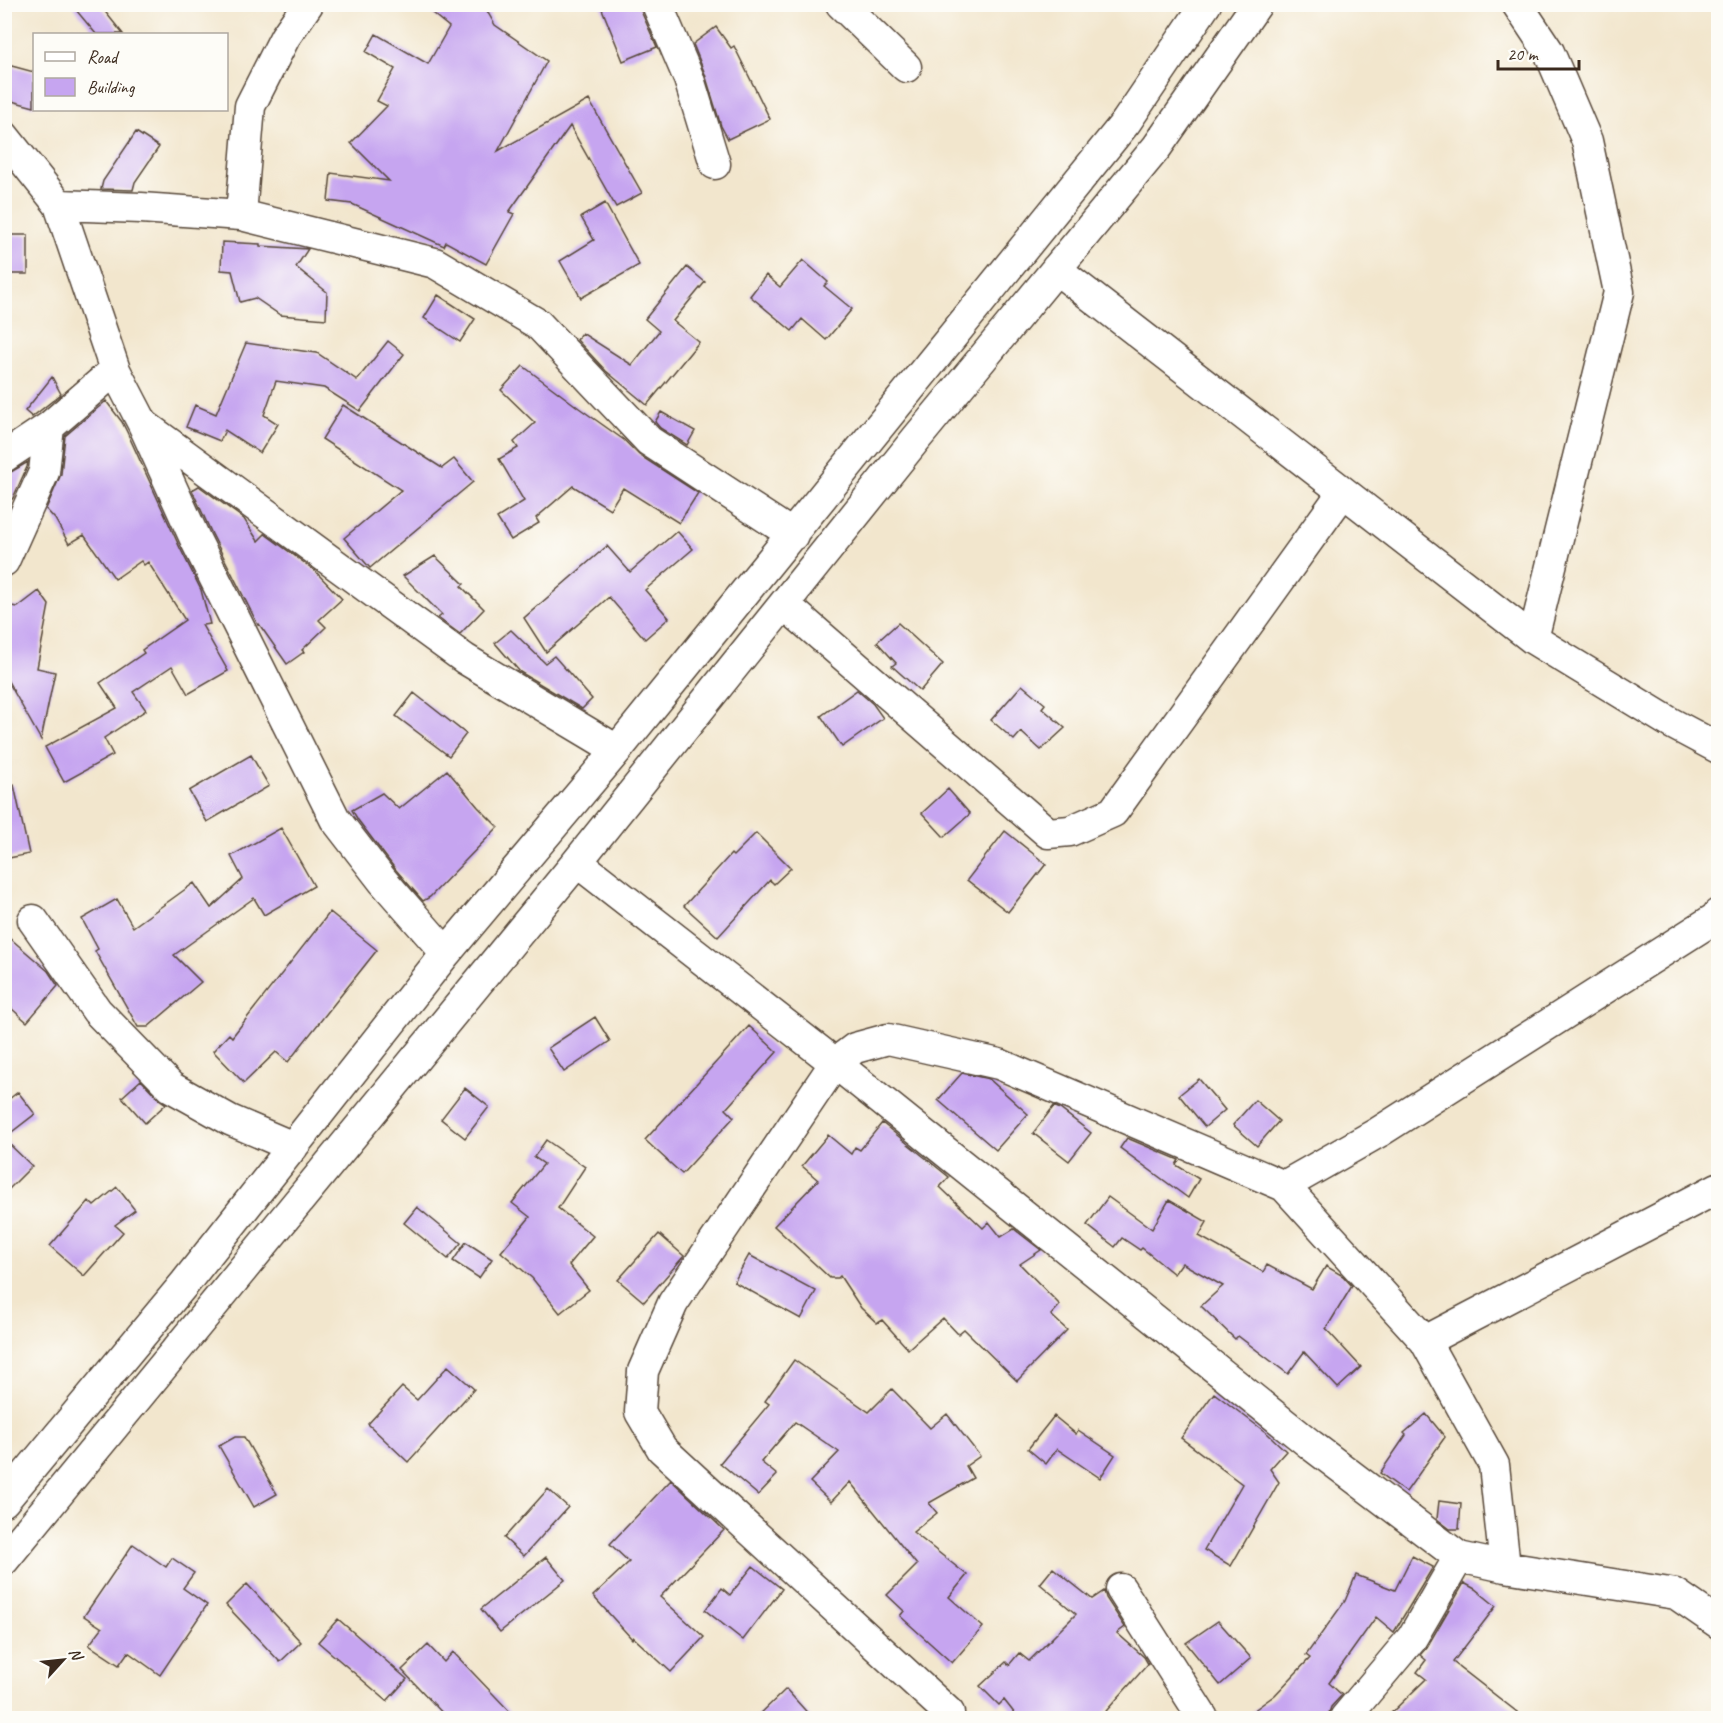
<svg xmlns="http://www.w3.org/2000/svg" width="1723" height="1723" viewBox="0 0 1723 1723" font-family="Caveat,sans-serif">
<style>
.building{fill:#c6a5f0}
.lines{fill:none;stroke-linecap:round;stroke-linejoin:round}
.minor-casing{stroke:#564638;stroke-width:33}
.minor{stroke:#fff;stroke-width:30}
</style>
<rect width="100%" height="100%" fill="#fdfcf7"/>
<filter id="ink" filterUnits="userSpaceOnUse"><feTurbulence type="fractalNoise" baseFrequency=".0167" numOctaves="2"/><feDisplacementMap in="SourceGraphic" scale="12" xChannelSelector="R" yChannelSelector="G"/><feConvolveMatrix kernelMatrix="1 2 1 2 8 2 1 2 1" color-interpolation-filters="sRGB"/></filter>
<filter id="wash" filterUnits="userSpaceOnUse"><feTurbulence type="fractalNoise" baseFrequency=".008" numOctaves="4" result="noise"/><feDisplacementMap in="SourceGraphic" scale="24" xChannelSelector="R" yChannelSelector="G"/><feGaussianBlur stdDeviation="1.35" result="paint"/><feColorMatrix in="noise" values="0 0 0 0 0 0 0 0 0 0 0 0 0 0 0 0 0 1.4 0 .05"/><feComposite in="paint" operator="in"/></filter>
<g filter="url(#wash)">
<rect width="100%" height="100%" fill="#f2e6cd"/>
<g id="blocks">
<path class="building" d="M 71,4 L 99,4 L 123,34 L 96,34 Z
M 421,4 L 483,4 L 495,25 L 547,61 L 498,151 L 589,100 L 642,193 L 616,207 L 570,126 L 509,212 L 514,214 L 486,264 L 446,242 L 444,246 L 352,204 L 328,201 L 331,173 L 389,181 L 351,143 L 387,106 L 377,101 L 395,69 L 366,52 L 376,34 L 428,64 L 449,27 Z
M 600,4 L 640,4 L 641,11 L 657,47 L 623,61 Z
M 716,27 L 731,48 L 734,46 L 770,119 L 728,139 L 721,126 L 705,74 L 693,44 Z
M 8,65 L 34,72 L 34,107 L 4,99 L 4,81 Z
M 136,132 L 159,147 L 135,182 L 133,190 L 101,189 L 103,181 Z
M 605,203 L 639,265 L 581,298 L 560,261 L 594,240 L 581,217 Z
M 4,235 L 28,235 L 28,274 L 4,274 Z
M 222,242 L 260,244 L 260,246 L 308,249 L 296,267 L 327,292 L 326,319 L 280,315 L 255,298 L 240,302 L 232,271 L 221,270 Z
M 803,260 L 828,282 L 824,286 L 852,309 L 826,340 L 802,319 L 792,331 L 750,296 L 766,275 L 780,287 Z
M 687,267 L 705,282 L 673,321 L 699,342 L 647,405 L 606,371 L 577,340 L 582,333 L 632,365 L 659,331 L 645,319 Z
M 438,295 L 475,319 L 460,342 L 424,318 Z
M 388,341 L 404,354 L 360,411 L 324,388 L 276,381 L 264,415 L 278,424 L 260,453 L 225,430 L 220,441 L 186,427 L 195,405 L 216,414 L 246,343 L 317,353 L 357,380 Z
M 523,366 L 579,408 L 624,440 L 639,455 L 698,493 L 679,523 L 623,488 L 610,509 L 573,486 L 536,518 L 539,523 L 511,540 L 497,518 L 524,501 L 499,459 L 518,448 L 514,442 L 535,423 L 501,390 Z
M 52,377 L 61,394 L 32,417 L 25,411 Z
M 106,401 L 122,422 L 127,432 L 180,548 L 201,590 L 210,624 L 202,625 L 228,671 L 188,694 L 172,666 L 133,692 L 146,710 L 104,738 L 113,755 L 64,782 L 45,747 L 117,708 L 100,683 L 144,653 L 142,650 L 185,620 L 148,562 L 144,565 L 141,561 L 115,579 L 84,535 L 69,544 L 55,519 L 46,509 L 61,474 L 65,436 Z
M 343,405 L 442,468 L 454,459 L 473,482 L 370,568 L 344,538 L 401,490 L 322,439 Z
M 661,412 L 695,431 L 687,445 L 660,428 L 655,422 Z
M 28,462 L 27,467 L 13,498 L 4,507 L 4,476 Z
M 199,486 L 244,519 L 258,541 L 265,534 L 314,570 L 342,599 L 319,620 L 326,627 L 302,650 L 304,652 L 287,664 L 259,624 L 258,625 L 212,534 L 192,490 Z
M 677,531 L 693,549 L 645,590 L 669,618 L 645,639 L 609,597 L 546,652 L 524,618 L 607,546 L 630,572 Z
M 435,556 L 464,584 L 461,586 L 484,609 L 460,634 L 438,618 L 442,615 L 403,576 Z
M 39,591 L 49,605 L 37,668 L 55,672 L 41,740 L 4,674 L 4,605 L 18,607 Z
M 898,623 L 943,664 L 920,691 L 892,666 L 896,663 L 877,642 Z
M 511,630 L 545,663 L 554,656 L 592,699 L 582,709 L 520,672 L 495,643 Z
M 1022,685 L 1045,704 L 1042,708 L 1065,728 L 1041,750 L 1021,732 L 1014,740 L 991,720 Z
M 857,690 L 873,704 L 883,718 L 842,747 L 821,716 Z
M 414,693 L 466,734 L 449,756 L 396,716 Z
M 251,755 L 269,786 L 207,822 L 189,791 Z
M 447,770 L 478,807 L 498,827 L 430,897 L 423,901 L 396,870 L 380,849 L 381,848 L 380,849 L 358,820 L 352,810 L 382,793 L 399,809 Z
M 14,785 L 29,854 L 4,859 L 4,786 Z
M 948,789 L 970,814 L 944,837 L 922,813 Z
M 281,828 L 314,886 L 264,915 L 254,898 L 174,955 L 201,982 L 148,1027 L 138,1027 L 95,951 L 98,949 L 82,919 L 117,899 L 133,927 L 194,883 L 211,908 L 243,879 L 231,856 Z
M 1005,831 L 1046,864 L 1008,912 L 967,880 Z
M 756,833 L 791,868 L 774,884 L 770,880 L 718,937 L 684,906 L 731,854 L 733,856 Z
M 330,912 L 377,950 L 288,1062 L 276,1052 L 244,1083 L 213,1051 L 229,1034 L 232,1037 Z
M 4,933 L 48,971 L 58,986 L 27,1022 L 4,1002 Z
M 595,1017 L 610,1041 L 564,1072 L 548,1048 Z
M 749,1026 L 777,1052 L 726,1109 L 734,1117 L 682,1174 L 645,1140 Z
M 962,1073 L 989,1079 L 1028,1114 L 996,1150 L 938,1100 Z
M 1199,1079 L 1225,1110 L 1205,1127 L 1179,1095 Z
M 141,1080 L 159,1099 L 166,1104 L 145,1123 L 122,1097 Z
M 465,1088 L 489,1107 L 465,1138 L 441,1119 Z
M 18,1092 L 35,1114 L 4,1138 L 4,1103 Z
M 1255,1100 L 1279,1121 L 1257,1146 L 1233,1125 Z
M 1054,1106 L 1060,1109 L 1091,1133 L 1069,1161 L 1033,1133 Z
M 882,1123 L 949,1177 L 940,1187 L 983,1228 L 989,1222 L 1001,1237 L 1014,1229 L 1041,1250 L 1020,1264 L 1060,1305 L 1051,1315 L 1067,1330 L 1017,1381 L 964,1329 L 958,1334 L 943,1318 L 908,1349 L 882,1320 L 877,1323 L 861,1308 L 840,1276 L 838,1278 L 830,1278 L 774,1226 L 818,1180 L 802,1166 L 828,1135 L 851,1154 L 855,1147 L 860,1150 Z
M 1127,1138 L 1179,1160 L 1176,1165 L 1199,1179 L 1188,1198 L 1120,1148 Z
M 4,1139 L 32,1166 L 4,1194 Z
M 546,1140 L 585,1167 L 558,1208 L 593,1236 L 569,1265 L 589,1290 L 560,1313 L 532,1278 L 501,1252 L 530,1217 L 512,1203 L 544,1164 L 534,1157 Z
M 117,1187 L 135,1210 L 115,1225 L 123,1232 L 84,1276 L 50,1246 L 89,1201 L 94,1206 Z
M 1108,1197 L 1152,1229 L 1169,1200 L 1207,1222 L 1199,1236 L 1263,1272 L 1267,1265 L 1312,1289 L 1326,1266 L 1343,1276 L 1352,1286 L 1326,1329 L 1361,1367 L 1338,1388 L 1304,1352 L 1288,1374 L 1238,1336 L 1235,1339 L 1201,1306 L 1223,1286 L 1182,1263 L 1174,1274 L 1142,1248 L 1140,1250 L 1122,1238 L 1115,1247 L 1087,1225 Z
M 417,1207 L 461,1243 L 448,1259 L 404,1223 Z
M 659,1234 L 684,1256 L 644,1302 L 618,1280 Z
M 466,1242 L 492,1259 L 479,1278 L 453,1261 Z
M 749,1255 L 816,1291 L 801,1319 L 734,1282 Z
M 794,1360 L 869,1412 L 892,1389 L 930,1428 L 947,1414 L 980,1456 L 966,1466 L 973,1478 L 929,1503 L 937,1513 L 913,1532 L 967,1575 L 949,1597 L 983,1627 L 952,1663 L 900,1616 L 904,1611 L 887,1595 L 917,1565 L 850,1482 L 831,1502 L 810,1482 L 839,1452 L 795,1422 L 761,1462 L 777,1475 L 758,1495 L 720,1463 L 769,1404 L 765,1401 Z
M 448,1366 L 474,1389 L 408,1462 L 368,1424 L 402,1387 L 417,1400 Z
M 1214,1393 L 1268,1434 L 1286,1451 L 1270,1469 L 1279,1482 L 1231,1566 L 1204,1550 L 1242,1484 L 1181,1438 Z
M 1426,1414 L 1445,1437 L 1406,1492 L 1380,1473 L 1406,1435 L 1404,1433 Z
M 1054,1416 L 1076,1434 L 1078,1430 L 1115,1455 L 1100,1478 L 1057,1449 L 1046,1464 L 1028,1449 Z
M 235,1437 L 244,1437 L 277,1494 L 254,1507 L 219,1446 Z
M 671,1480 L 724,1530 L 660,1597 L 704,1637 L 671,1672 L 633,1637 L 632,1639 L 593,1596 L 629,1562 L 610,1544 Z
M 548,1489 L 568,1507 L 524,1556 L 504,1538 Z
M 1439,1501 L 1461,1504 L 1459,1529 L 1450,1529 L 1437,1519 Z
M 133,1544 L 166,1567 L 172,1558 L 194,1573 L 183,1588 L 207,1605 L 160,1675 L 128,1652 L 119,1665 L 89,1645 L 102,1628 L 84,1616 Z
M 1412,1556 L 1433,1567 L 1394,1632 L 1376,1617 L 1329,1683 L 1342,1695 L 1331,1707 L 1327,1719 L 1242,1719 L 1275,1695 L 1310,1658 L 1306,1655 L 1345,1601 L 1356,1575 L 1395,1590 Z
M 546,1557 L 565,1580 L 500,1632 L 481,1609 Z
M 753,1566 L 782,1589 L 743,1640 L 705,1610 L 722,1588 L 730,1595 Z
M 1053,1568 L 1092,1599 L 1104,1591 L 1106,1598 L 1125,1627 L 1117,1633 L 1144,1657 L 1148,1664 L 1099,1719 L 1019,1719 L 1004,1700 L 999,1705 L 980,1686 L 1006,1662 L 1009,1665 L 1019,1653 L 1029,1661 L 1076,1614 L 1040,1584 Z
M 1464,1583 L 1475,1589 L 1496,1606 L 1453,1662 L 1526,1719 L 1385,1719 L 1426,1679 L 1417,1672 L 1426,1660 L 1420,1655 L 1427,1647 Z
M 247,1584 L 301,1642 L 280,1662 L 226,1605 Z
M 338,1619 L 407,1679 L 387,1701 L 318,1642 Z
M 1218,1621 L 1251,1658 L 1220,1685 L 1186,1643 Z
M 428,1645 L 444,1662 L 453,1652 L 517,1719 L 448,1719 L 402,1670 Z
M 786,1689 L 813,1719 L 755,1719 Z"/>
</g>
</g>
<g filter="url(#ink)">
<use href="#blocks" fill-opacity="0" stroke="#564638" stroke-width="1.5"/>
<g class="lines">
<g class="minor-casing">
<path id="minor" d="M 657,4 L 689,79 L 715,164
M 841,4 L 906,67
M 1517,4 L 1549,52 L 1587,141 L 1619,292 L 1533,639 L 1671,723 L 1718,748
M 4,136 L 59,205 L 115,370 L 143,424 L 196,541 L 335,819 L 383,881 L 446,953
M 59,205 L 141,208 L 241,215 L 435,263 L 538,324 L 649,441 L 793,535
M 241,215 L 250,106 L 285,37 L 308,4
M 1056,269 L 1533,639
M 143,424 L 465,659 L 617,750
M 4,457 L 49,427 L 115,370
M 4,561 L 44,472 L 49,427
M 784,604 L 1048,833 L 1070,831 L 1113,812 L 1343,492
M 577,862 L 835,1063 L 1311,1445 L 1459,1557 L 1505,1567 L 1676,1594 L 1718,1623
M 33,920 L 97,1011 L 171,1087 L 230,1120 L 293,1147
M 1284,1186 L 1379,1132 L 1717,917 L 1718,914
M 1425,1341 L 1718,1188
M 4,1501 L 185,1283 L 446,953 L 617,750 L 1126,122 L 1206,4
M 4,1560 L 577,862 L 916,439 L 1157,147 L 1257,4
M 1121,1589 L 1203,1718
M 949,1713 L 662,1449 L 640,1412 L 643,1371 L 673,1303 L 835,1063 L 855,1048 L 888,1039 L 999,1064 L 1284,1186 L 1425,1341 L 1494,1465 L 1505,1567
M 1345,1718 L 1412,1638 L 1459,1557"/>
</g>
<use href="#minor" class="minor"/>
</g>
</g>
<rect width="1723" height="1723" fill="none" stroke="#fdfcf7" stroke-width="24"/>
<rect x="33" y="33" width="195" height="78" fill="#fdfcf7" stroke="#afa8a0" stroke-width="1.5"/>
<rect x="45" y="52" width="30" height="9" fill="#ffffff" stroke="#afa8a0" stroke-width="1.5"/>
<text x="87" y="63" font-size="18" fill="#3b2a1e">Road</text>
<rect x="45" y="78" width="30" height="18" fill="#c6a5f0" stroke="#afa8a0" stroke-width="1.5"/>
<text x="87" y="93" font-size="18" fill="#3b2a1e">Building</text>
<g transform="translate(63 1660) rotate(63)" stroke="#fdfcf7" stroke-width="4.5" paint-order="stroke">
<path d="M0-4.5L10 22L0 15L-10 22Z" fill="#3b2a1e"/>
<text y="-9" font-size="16" font-weight="bold" text-anchor="middle" fill="#3b2a1e">N</text>
</g>
<path d="M1498 60v9h81v-9" fill="none" stroke="#3b2a1e" stroke-width="3"/>
<text x="1507" y="60" font-size="18" fill="#3b2a1e" stroke="#fdfcf7" stroke-width="4.5" paint-order="stroke">20 m</text>
</svg>
